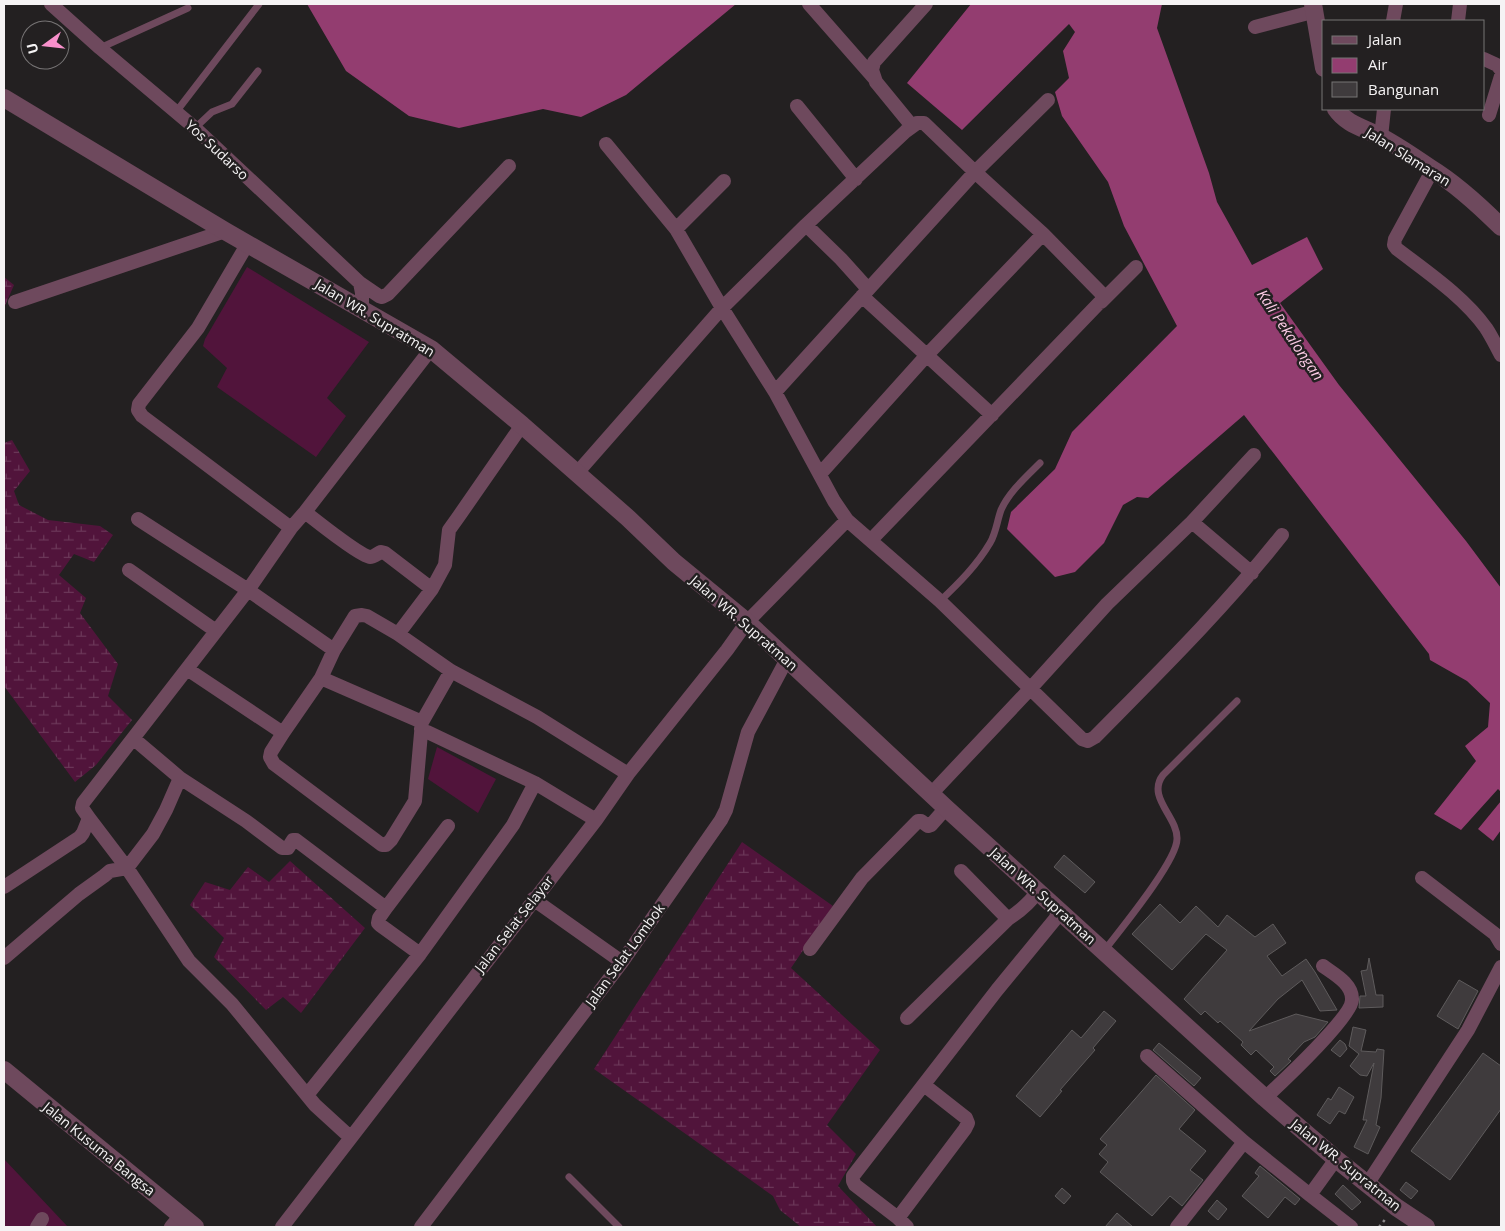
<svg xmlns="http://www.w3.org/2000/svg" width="1505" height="1231" viewBox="0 0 1505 1231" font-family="'Open Sans',sans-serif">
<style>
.grass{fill:#51143b}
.wetland{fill:url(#wetland-marsh)}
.water{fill:#933d70}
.building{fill:#3f3b3d;stroke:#5e5b5c}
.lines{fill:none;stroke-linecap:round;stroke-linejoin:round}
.path{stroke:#8c8a8b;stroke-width:2.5;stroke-dasharray:2.5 4;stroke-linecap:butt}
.service{stroke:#6e495d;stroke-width:7}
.minor{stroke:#6e495d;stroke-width:14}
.tertiary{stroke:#6e495d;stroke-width:18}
.labels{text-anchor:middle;stroke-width:5;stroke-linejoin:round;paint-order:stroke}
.street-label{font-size:14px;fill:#f5f3f4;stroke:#232021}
.water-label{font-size:15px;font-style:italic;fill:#fdcce6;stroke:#232021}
</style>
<defs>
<pattern id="wetland-marsh" width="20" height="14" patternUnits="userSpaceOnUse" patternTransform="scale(1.25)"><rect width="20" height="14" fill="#51143b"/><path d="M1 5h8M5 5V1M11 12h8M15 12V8" fill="none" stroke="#6b3758"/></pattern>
</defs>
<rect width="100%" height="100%" fill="#232021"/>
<path class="grass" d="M 247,267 L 369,342 L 327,398 L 346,416 L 316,457 L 217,387 L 227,368 L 203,346 L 205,339 Z
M 437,747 L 496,779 L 478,813 L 428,779 Z
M 4,1159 L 68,1227 L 4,1227 Z"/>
<path class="wetland" d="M 4,277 L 14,285 L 4,308 Z
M 12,440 L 30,471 L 14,491 L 19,505 L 48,520 L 100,526 L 113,535 L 94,562 L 74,554 L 59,575 L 86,598 L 80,613 L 118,664 L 108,696 L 132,720 L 96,765 L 75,782 L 4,686 L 4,443 Z
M 742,842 L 833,906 L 791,968 L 880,1050 L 827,1125 L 856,1154 L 838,1186 L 877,1227 L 801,1227 L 780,1210 L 773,1196 L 594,1069 Z
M 290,861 L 365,928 L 301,1013 L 283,997 L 266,1010 L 214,957 L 224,938 L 190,905 L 205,882 L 230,890 L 248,867 L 269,882 Z"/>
<path class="water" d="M 307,4 L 736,4 L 626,95 L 581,117 L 543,109 L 459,128 L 409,116 L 346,71 Z
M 971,4 L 1162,4 L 1157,28 L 1209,173 L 1217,202 L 1252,265 L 1307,237 L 1323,269 L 1280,303 L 1339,385 L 1466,541 L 1501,588 L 1501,792 L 1498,789 L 1461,830 L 1434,814 L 1476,761 L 1465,746 L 1488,727 L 1490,703 L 1467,681 L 1430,660 L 1429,654 L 1244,415 L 1148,498 L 1137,497 L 1123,505 L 1104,543 L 1075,572 L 1055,577 L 1007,529 L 1011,512 L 1055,469 L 1072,432 L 1177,326 L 1124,226 L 1108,182 L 1062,116 L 1055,92 L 1069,78 L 1063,51 L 1075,32 L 1069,24 L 962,130 L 907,83 Z
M 1501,801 L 1501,830 L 1493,841 L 1478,829 Z"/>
<path class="building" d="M 1064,855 L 1095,882 L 1085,893 L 1054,867 Z
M 1160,904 L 1180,923 L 1196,906 L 1218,927 L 1227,915 L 1255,937 L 1273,924 L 1286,943 L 1267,956 L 1282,976 L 1306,959 L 1315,972 L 1337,1010 L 1320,1011 L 1302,980 L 1278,999 L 1249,1031 L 1296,1014 L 1328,1022 L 1315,1037 L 1304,1042 L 1288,1059 L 1291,1061 L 1275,1076 L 1270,1071 L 1274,1067 L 1256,1050 L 1251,1055 L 1241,1045 L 1243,1042 L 1220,1021 L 1218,1023 L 1205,1011 L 1201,1015 L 1184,999 L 1227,950 L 1206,934 L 1172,970 L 1132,934 Z
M 1369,958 L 1376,995 L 1383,995 L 1383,1007 L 1359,1008 L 1360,996 L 1366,996 L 1361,971 L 1367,970 Z
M 1459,980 L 1478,991 L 1458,1029 L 1437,1016 Z
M 1104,1011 L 1116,1021 L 1093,1048 L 1095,1050 L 1060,1090 L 1062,1091 L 1040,1117 L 1016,1096 L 1072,1030 L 1081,1038 Z
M 1353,1027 L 1366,1030 L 1361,1051 L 1376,1052 L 1377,1049 L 1384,1050 L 1381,1098 L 1376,1125 L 1380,1127 L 1368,1154 L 1354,1147 L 1367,1120 L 1363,1120 L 1374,1063 L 1367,1076 L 1360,1075 L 1350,1066 L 1359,1054 L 1349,1046 Z
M 1340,1040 L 1345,1044 L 1347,1049 L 1340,1057 L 1331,1050 Z
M 1159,1043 L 1201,1078 L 1194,1086 L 1153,1050 Z
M 1483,1053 L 1501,1066 L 1501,1109 L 1450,1180 L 1411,1151 Z
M 1156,1075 L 1195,1110 L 1179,1129 L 1206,1151 L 1190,1170 L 1203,1180 L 1182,1206 L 1170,1196 L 1152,1216 L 1100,1172 L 1108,1162 L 1099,1154 L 1107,1145 L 1100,1139 Z
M 1339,1087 L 1354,1097 L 1345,1114 L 1339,1111 L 1330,1124 L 1317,1115 L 1328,1098 L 1331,1100 Z
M 1260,1166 L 1300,1199 L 1295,1205 L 1285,1197 L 1268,1218 L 1242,1196 L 1259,1176 L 1255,1173 Z
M 1406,1182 L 1418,1191 L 1411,1199 L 1400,1190 Z
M 1343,1185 L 1361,1202 L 1352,1210 L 1335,1194 Z
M 1062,1188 L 1071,1196 L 1064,1204 L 1055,1196 Z
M 1217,1200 L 1227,1209 L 1218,1220 L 1208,1211 Z
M 1117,1213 L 1133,1227 L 1105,1227 Z"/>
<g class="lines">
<path class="path" d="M 1379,1227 L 1387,1217"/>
<path class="service" d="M 100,48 L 188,8
M 176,112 L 259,4
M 195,128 L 212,112 L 232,104 L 258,71
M 940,601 C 959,583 977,565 990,543 C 996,533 997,521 1001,510 C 1009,492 1026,477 1040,463
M 1104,951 C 1120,930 1177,861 1177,839 C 1178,817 1146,797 1163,775 L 1237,701
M 569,1177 L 619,1227"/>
<path class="minor" d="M 51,4 L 100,48 L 195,128 L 360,283 L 362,293 L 362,309
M 809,4 L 874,78
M 1393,21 L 1396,4
M 1458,21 L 1460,4
M 1255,27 L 1316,11
M 1484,59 L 1497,65 L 1501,70
M 797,106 L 856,179
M 1489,115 L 1501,76
M 912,126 L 876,82 L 872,70 L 874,62 L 926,4
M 1381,137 L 1384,109
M 606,144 L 676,229 L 722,308 L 775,392 L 834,501 L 847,520 L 940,601 L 1082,739 L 1088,741 L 1095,737 C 1159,672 1225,607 1282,535
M 1433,169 L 1395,239 L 1394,245 L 1397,249 C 1427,272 1464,297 1486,328 C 1492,337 1496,346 1501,355
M 806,225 L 841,259 L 868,289
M 676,229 L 724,181
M 248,243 L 198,328 L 139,404 L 138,410 L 142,416 L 291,528
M 360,283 L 379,296 L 382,297 L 388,294 L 509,166
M 862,296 L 992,415
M 15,302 L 225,231
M 1101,302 L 1136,267
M 775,392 L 975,172 L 1048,100
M 577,473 L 722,308 L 806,225 L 906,131 L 917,123 L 924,123 L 975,172 L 1043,234 L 1100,292 L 1102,296 L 1102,300 L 871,540
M 820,474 L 927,355 L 1043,234
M 305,512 C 314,519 363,558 370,557 C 374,557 378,553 381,552 L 385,553 L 432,589
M 138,519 L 248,590 L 334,650
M 1192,522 L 1252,573
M 129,570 L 216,631
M 398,634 L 432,589 L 445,565 L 449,530 L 459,516 L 522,425
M 187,669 L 283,733
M 321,678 L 422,722 L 415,801 L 391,840 L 386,845 L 382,845 L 274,764 L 270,757 L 271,752 L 283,733 L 321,678 L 334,650 L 355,616 L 362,615 L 367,616 L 398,634 L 451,671 L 537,717 L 628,774
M 422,722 L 451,671
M 421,729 L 535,783 L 596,820
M 134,739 L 180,778
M 932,793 L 1030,689 L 1107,604 L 1192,522 L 1254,455
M 89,818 L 127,868 L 189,961 L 232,1004 L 315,1105 L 350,1137
M 961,871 L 1008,919
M 1422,878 L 1495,934 L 1501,944
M 4,887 L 80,837 L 83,833 L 89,818 L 82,808 L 83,803 L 248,590 L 291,528 L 305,512 L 431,349
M 533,899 L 622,962
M 386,908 L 448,826
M 810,949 L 862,878 L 918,821 L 921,821 L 928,826 L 931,825 L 946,808
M 4,958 L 79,894 L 104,876 L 110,871 L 127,868 L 153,834 L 166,810 L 180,778 L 246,821 L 282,848 L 288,848 L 293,840 L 296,840 L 386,908 L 379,918 L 378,923 L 380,925 L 420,954
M 907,1018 L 1008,919 C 1020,911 1030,903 1038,891
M 1147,1056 L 1244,1142
M 307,1095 L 420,954 L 513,825 L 535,783
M 1265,1098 C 1281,1083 1352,1017 1352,1000 C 1353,984 1334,974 1323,966
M 1368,1183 L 1468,1030 L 1501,967
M 1310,1195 L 1351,1227
M 898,1218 L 965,1129 L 968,1123 L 966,1118 L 924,1085
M 37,1227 L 42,1219
M 171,1227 L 181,1215
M 282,1227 L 596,820 L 628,774 L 727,650 L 747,622 L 847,520
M 421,1227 L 622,962 L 721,820 L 726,810 L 748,732 L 787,659
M 907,1227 L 898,1218 L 855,1185 L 853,1181 L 853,1176 L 997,990 L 1061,912
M 1177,1227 L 1244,1142 L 1310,1195 L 1336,1159"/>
<path class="tertiary" d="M 1313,4 L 1324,68
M 4,98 L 225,231 L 431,349 L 522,425 L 628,518 L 674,562 L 747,622 L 946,808 L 1265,1098 L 1336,1159 L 1396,1207 L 1426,1227
M 1336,109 C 1347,125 1365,128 1381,137 C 1398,146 1414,157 1430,168 C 1456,184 1480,206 1501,227
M 4,1070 L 195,1227"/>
</g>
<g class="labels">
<g class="street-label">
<text transform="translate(217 150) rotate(43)" y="5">Yos Sudarso</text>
<text transform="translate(1408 157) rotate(32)" y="5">Jalan Slamaran</text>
<text transform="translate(375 318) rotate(31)" y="5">Jalan WR. Supratman</text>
<text transform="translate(744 623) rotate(41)" y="5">Jalan WR. Supratman</text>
<text transform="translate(1043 896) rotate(42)" y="5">Jalan WR. Supratman</text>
<text transform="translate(514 924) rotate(-52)" y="5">Jalan Selat Selayar</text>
<text transform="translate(625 955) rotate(-54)" y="5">Jalan Selat Lombok</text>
<text transform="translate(99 1149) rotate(39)" y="5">Jalan Kusuma Bangsa</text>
<text transform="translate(1346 1165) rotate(39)" y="5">Jalan WR. Supratman</text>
</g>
<g class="water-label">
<text transform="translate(1290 335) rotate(56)" y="5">Kali Pekalongan</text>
</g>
</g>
<rect width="1505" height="1231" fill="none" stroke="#f5f3f4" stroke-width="10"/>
<rect x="1322" y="20" width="162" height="90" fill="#232021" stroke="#777475"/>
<rect x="1332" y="36" width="25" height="8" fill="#6e495d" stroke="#777475"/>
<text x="1368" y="45" font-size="15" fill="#f5f3f4">Jalan</text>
<rect x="1332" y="58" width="25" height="15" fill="#933d70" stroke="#777475"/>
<text x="1368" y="70" font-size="15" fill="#f5f3f4">Air</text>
<rect x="1332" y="82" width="25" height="15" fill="#3f3b3d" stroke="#777475"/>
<text x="1368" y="95" font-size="15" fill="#f5f3f4">Bangunan</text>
<g transform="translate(45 45) rotate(255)"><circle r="24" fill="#232021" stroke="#777475"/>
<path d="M0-4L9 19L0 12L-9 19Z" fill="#f890cb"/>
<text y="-8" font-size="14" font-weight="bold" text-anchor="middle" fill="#f5f3f4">U</text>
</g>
</svg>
